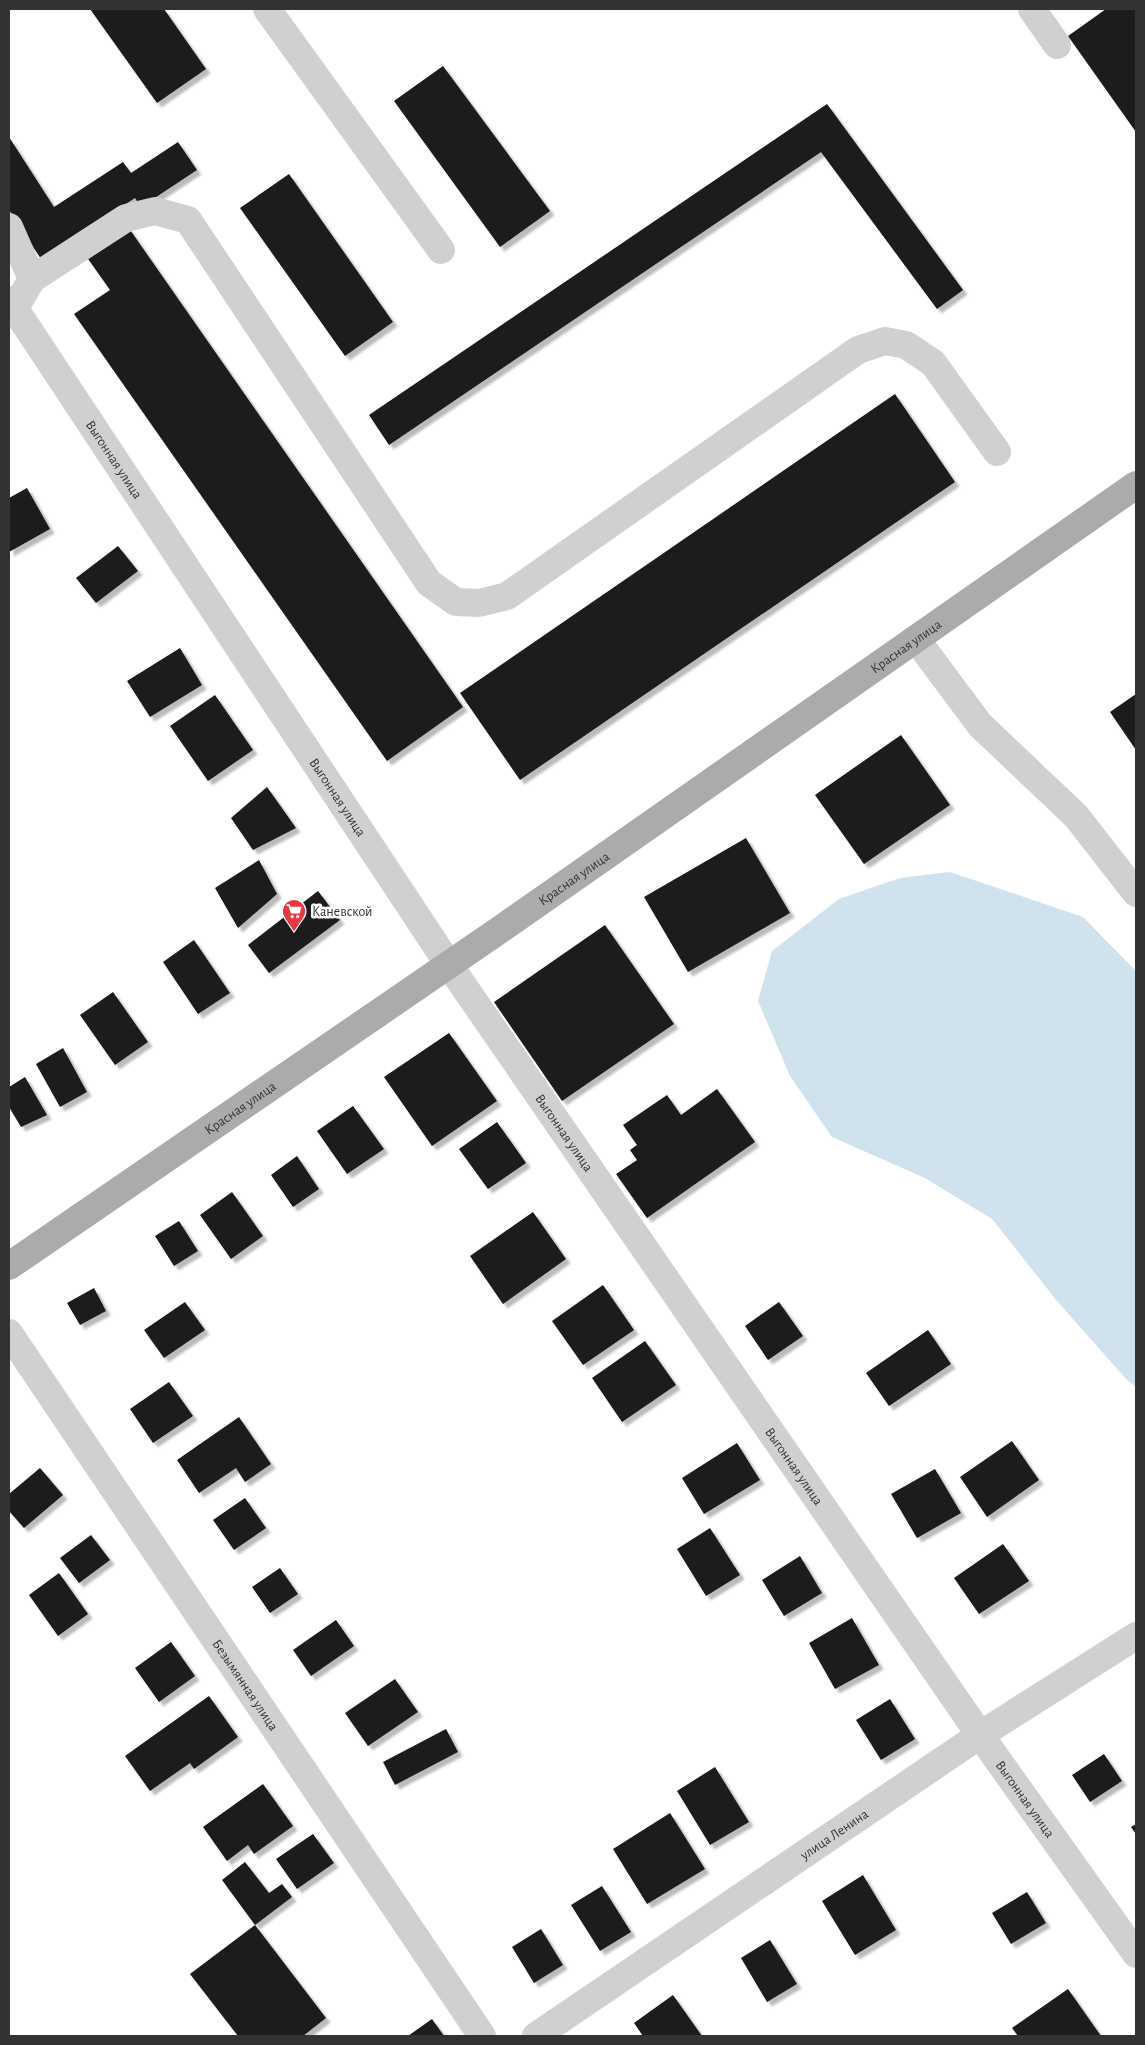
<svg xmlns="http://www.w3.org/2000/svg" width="1145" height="2045" viewBox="0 0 1145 2045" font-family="'Alegreya Sans',sans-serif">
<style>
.water{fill:#cfe2ee}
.building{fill:#1a1a1a;filter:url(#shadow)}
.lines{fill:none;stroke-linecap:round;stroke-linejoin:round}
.minor{stroke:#d0d0d0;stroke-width:28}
.major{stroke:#ababab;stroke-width:28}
.labels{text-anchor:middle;stroke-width:5;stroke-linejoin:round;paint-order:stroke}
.street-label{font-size:14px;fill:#333;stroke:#fff}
.poi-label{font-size:14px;fill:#333;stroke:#fff;text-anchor:start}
</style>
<defs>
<filter id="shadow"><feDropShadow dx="4.5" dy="4.5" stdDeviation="1" flood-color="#0004"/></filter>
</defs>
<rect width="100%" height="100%" fill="#fff"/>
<path class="water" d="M 950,872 L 1083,917 L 1136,971 L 1136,1387 L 1126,1379 L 1057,1301 L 992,1219 L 925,1178 L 832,1137 L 790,1076 L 758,1001 L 772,951 L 839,899 L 900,878 Z"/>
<path class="building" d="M 90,9 L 164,9 L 206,69 L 157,103 Z
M 1106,9 L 1136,9 L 1136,132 L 1068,36 Z
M 443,66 L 550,211 L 500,247 L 394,101 Z
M 827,104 L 963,290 L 937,309 L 821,152 L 389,445 L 369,415 Z
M 9,137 L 54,207 L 123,162 L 131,173 L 178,142 L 197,170 L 141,207 L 135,198 L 41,259 L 9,210 Z
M 289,174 L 393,322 L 345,356 L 240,208 Z
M 128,227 L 463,707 L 387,761 L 74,314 L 110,290 L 86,256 Z
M 895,394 L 955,482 L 520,780 L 460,693 Z
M 27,488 L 50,529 L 9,552 L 9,498 Z
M 118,546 L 138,571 L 96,603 L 76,578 Z
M 180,648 L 202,685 L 150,717 L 127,681 Z
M 1136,694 L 1136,750 L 1110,712 Z
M 215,695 L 253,750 L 208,781 L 170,726 Z
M 901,735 L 950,805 L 864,864 L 815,795 Z
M 267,787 L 296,828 L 253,850 L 231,818 Z
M 746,838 L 790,913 L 688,972 L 644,897 Z
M 259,860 L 277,894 L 238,928 L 215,888 Z
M 318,891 L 340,920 L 269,973 L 248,945 Z
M 605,925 L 674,1024 L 562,1101 L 494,1002 Z
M 194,940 L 230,993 L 198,1014 L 163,962 Z
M 113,992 L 148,1042 L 115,1065 L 80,1015 Z
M 449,1033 L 497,1101 L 432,1146 L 384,1077 Z
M 63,1048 L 87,1092 L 60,1107 L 36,1064 Z
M 25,1077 L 47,1115 L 21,1127 L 9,1107 L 9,1087 Z
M 717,1089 L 755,1142 L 647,1218 L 616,1174 L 637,1160 L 630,1150 L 637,1145 L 623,1125 L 667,1095 L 681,1115 Z
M 353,1106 L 384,1149 L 347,1174 L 317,1131 Z
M 497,1122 L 526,1163 L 488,1189 L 459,1149 Z
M 297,1156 L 319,1189 L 293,1207 L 271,1175 Z
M 232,1192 L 263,1236 L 231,1259 L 200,1215 Z
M 533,1212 L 566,1259 L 503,1304 L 470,1256 Z
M 179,1221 L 198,1251 L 174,1266 L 155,1236 Z
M 603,1285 L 634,1330 L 583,1365 L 552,1321 Z
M 94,1288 L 106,1311 L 80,1325 L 67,1303 Z
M 185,1302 L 205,1330 L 164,1358 L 144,1330 Z
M 779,1302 L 803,1336 L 768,1360 L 745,1326 Z
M 928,1330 L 951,1364 L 889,1406 L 866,1373 Z
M 645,1341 L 676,1385 L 622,1422 L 592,1378 Z
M 169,1382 L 193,1416 L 153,1443 L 130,1409 Z
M 239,1417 L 271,1464 L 245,1482 L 236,1468 L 199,1493 L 177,1460 Z
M 1012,1441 L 1039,1480 L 987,1517 L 960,1477 Z
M 737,1443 L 760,1480 L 704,1514 L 682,1478 Z
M 40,1468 L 63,1495 L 24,1528 L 9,1511 L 9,1494 Z
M 935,1469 L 961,1513 L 917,1538 L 891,1494 Z
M 245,1498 L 266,1528 L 234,1550 L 213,1520 Z
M 710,1528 L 740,1575 L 706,1596 L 677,1549 Z
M 91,1535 L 110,1560 L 79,1583 L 60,1558 Z
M 1003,1544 L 1029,1581 L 979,1614 L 954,1578 Z
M 800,1556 L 822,1593 L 784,1616 L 762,1580 Z
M 280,1568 L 298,1594 L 270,1613 L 252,1587 Z
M 59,1573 L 88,1614 L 58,1636 L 29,1595 Z
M 852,1618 L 879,1665 L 835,1689 L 809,1643 Z
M 336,1620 L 354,1646 L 311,1676 L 293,1650 Z
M 171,1642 L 195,1676 L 159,1702 L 135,1668 Z
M 395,1679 L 418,1712 L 368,1746 L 345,1713 Z
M 209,1696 L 238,1737 L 194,1769 L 190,1763 L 150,1791 L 125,1756 Z
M 890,1699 L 915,1739 L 881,1760 L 856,1720 Z
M 446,1729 L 458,1752 L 395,1785 L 383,1762 Z
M 1104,1754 L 1122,1781 L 1090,1802 L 1072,1775 Z
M 715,1767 L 749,1822 L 710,1845 L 677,1791 Z
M 263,1784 L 293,1826 L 254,1854 L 248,1845 L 227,1861 L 203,1827 Z
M 670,1813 L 705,1869 L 647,1904 L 613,1849 Z
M 1136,1824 L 1136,1834 L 1131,1827 Z
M 313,1834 L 334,1863 L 297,1889 L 276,1859 Z
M 245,1862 L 269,1893 L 282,1884 L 292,1897 L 255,1925 L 222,1880 Z
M 863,1875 L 896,1930 L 855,1955 L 822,1901 Z
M 602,1886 L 631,1932 L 600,1951 L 571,1905 Z
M 1027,1892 L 1046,1923 L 1011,1944 L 992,1913 Z
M 255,1925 L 326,2018 L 303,2036 L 238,2036 L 190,1974 Z
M 541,1929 L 563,1965 L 534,1983 L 512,1947 Z
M 770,1940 L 797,1984 L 767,2002 L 741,1958 Z
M 1068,1989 L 1101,2036 L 1018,2036 L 1012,2028 Z
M 673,1995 L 702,2036 L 643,2036 L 634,2023 Z
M 432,2019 L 444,2036 L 408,2036 Z"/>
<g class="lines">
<g class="minor">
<path d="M 267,9 L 441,250"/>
<path d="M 1032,9 L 1057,45"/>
<path d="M 9,227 L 32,279"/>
<path id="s1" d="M 9,300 L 449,965 L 980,1735 L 1136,1954"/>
<path d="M 15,308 L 32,279 L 126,218 L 155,211 L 188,220 L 429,583 L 456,602 L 479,603 L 507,596 L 858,350 L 885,341 L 906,345 L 933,363 L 997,452"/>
<path d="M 916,639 L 980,725 L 1076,816 L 1136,893"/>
<path id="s2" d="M 9,1333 L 482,2036"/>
<path id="s3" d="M 536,2036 L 980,1735 L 1136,1636"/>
</g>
<path class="major" id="s4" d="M 9,1266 L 501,929 L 1136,485"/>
</g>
<defs>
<g id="supermarket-pin" transform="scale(1.25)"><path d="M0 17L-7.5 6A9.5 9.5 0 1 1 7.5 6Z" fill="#e63946" stroke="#fff"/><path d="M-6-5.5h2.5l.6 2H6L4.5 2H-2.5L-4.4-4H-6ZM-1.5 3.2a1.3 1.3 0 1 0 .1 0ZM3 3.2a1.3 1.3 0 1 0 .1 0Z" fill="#fff"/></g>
</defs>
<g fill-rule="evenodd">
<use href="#supermarket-pin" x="294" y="911"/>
</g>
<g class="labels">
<g class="street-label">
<text dy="5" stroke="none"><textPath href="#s1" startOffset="191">Выгонная улица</textPath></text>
<text dy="5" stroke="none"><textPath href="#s4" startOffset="1090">Красная улица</textPath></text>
<text dy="5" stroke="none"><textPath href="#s1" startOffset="596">Выгонная улица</textPath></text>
<text dy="5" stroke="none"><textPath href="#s4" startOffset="685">Красная улица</textPath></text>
<text dy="5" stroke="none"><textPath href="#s4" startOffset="280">Красная улица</textPath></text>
<text dy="5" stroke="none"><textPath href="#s1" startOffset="1001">Выгонная улица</textPath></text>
<text dy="5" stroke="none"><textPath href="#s1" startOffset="1406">Выгонная улица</textPath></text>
<text dy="5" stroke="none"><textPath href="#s2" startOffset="424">Безымянная улица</textPath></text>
<text dy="5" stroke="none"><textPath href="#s1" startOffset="1811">Выгонная улица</textPath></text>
<text dy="5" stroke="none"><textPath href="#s3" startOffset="360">улица Ленина</textPath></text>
</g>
<g class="poi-label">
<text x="312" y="916">Каневской</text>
</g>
</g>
<rect width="1145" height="2045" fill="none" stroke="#333333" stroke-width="20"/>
</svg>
